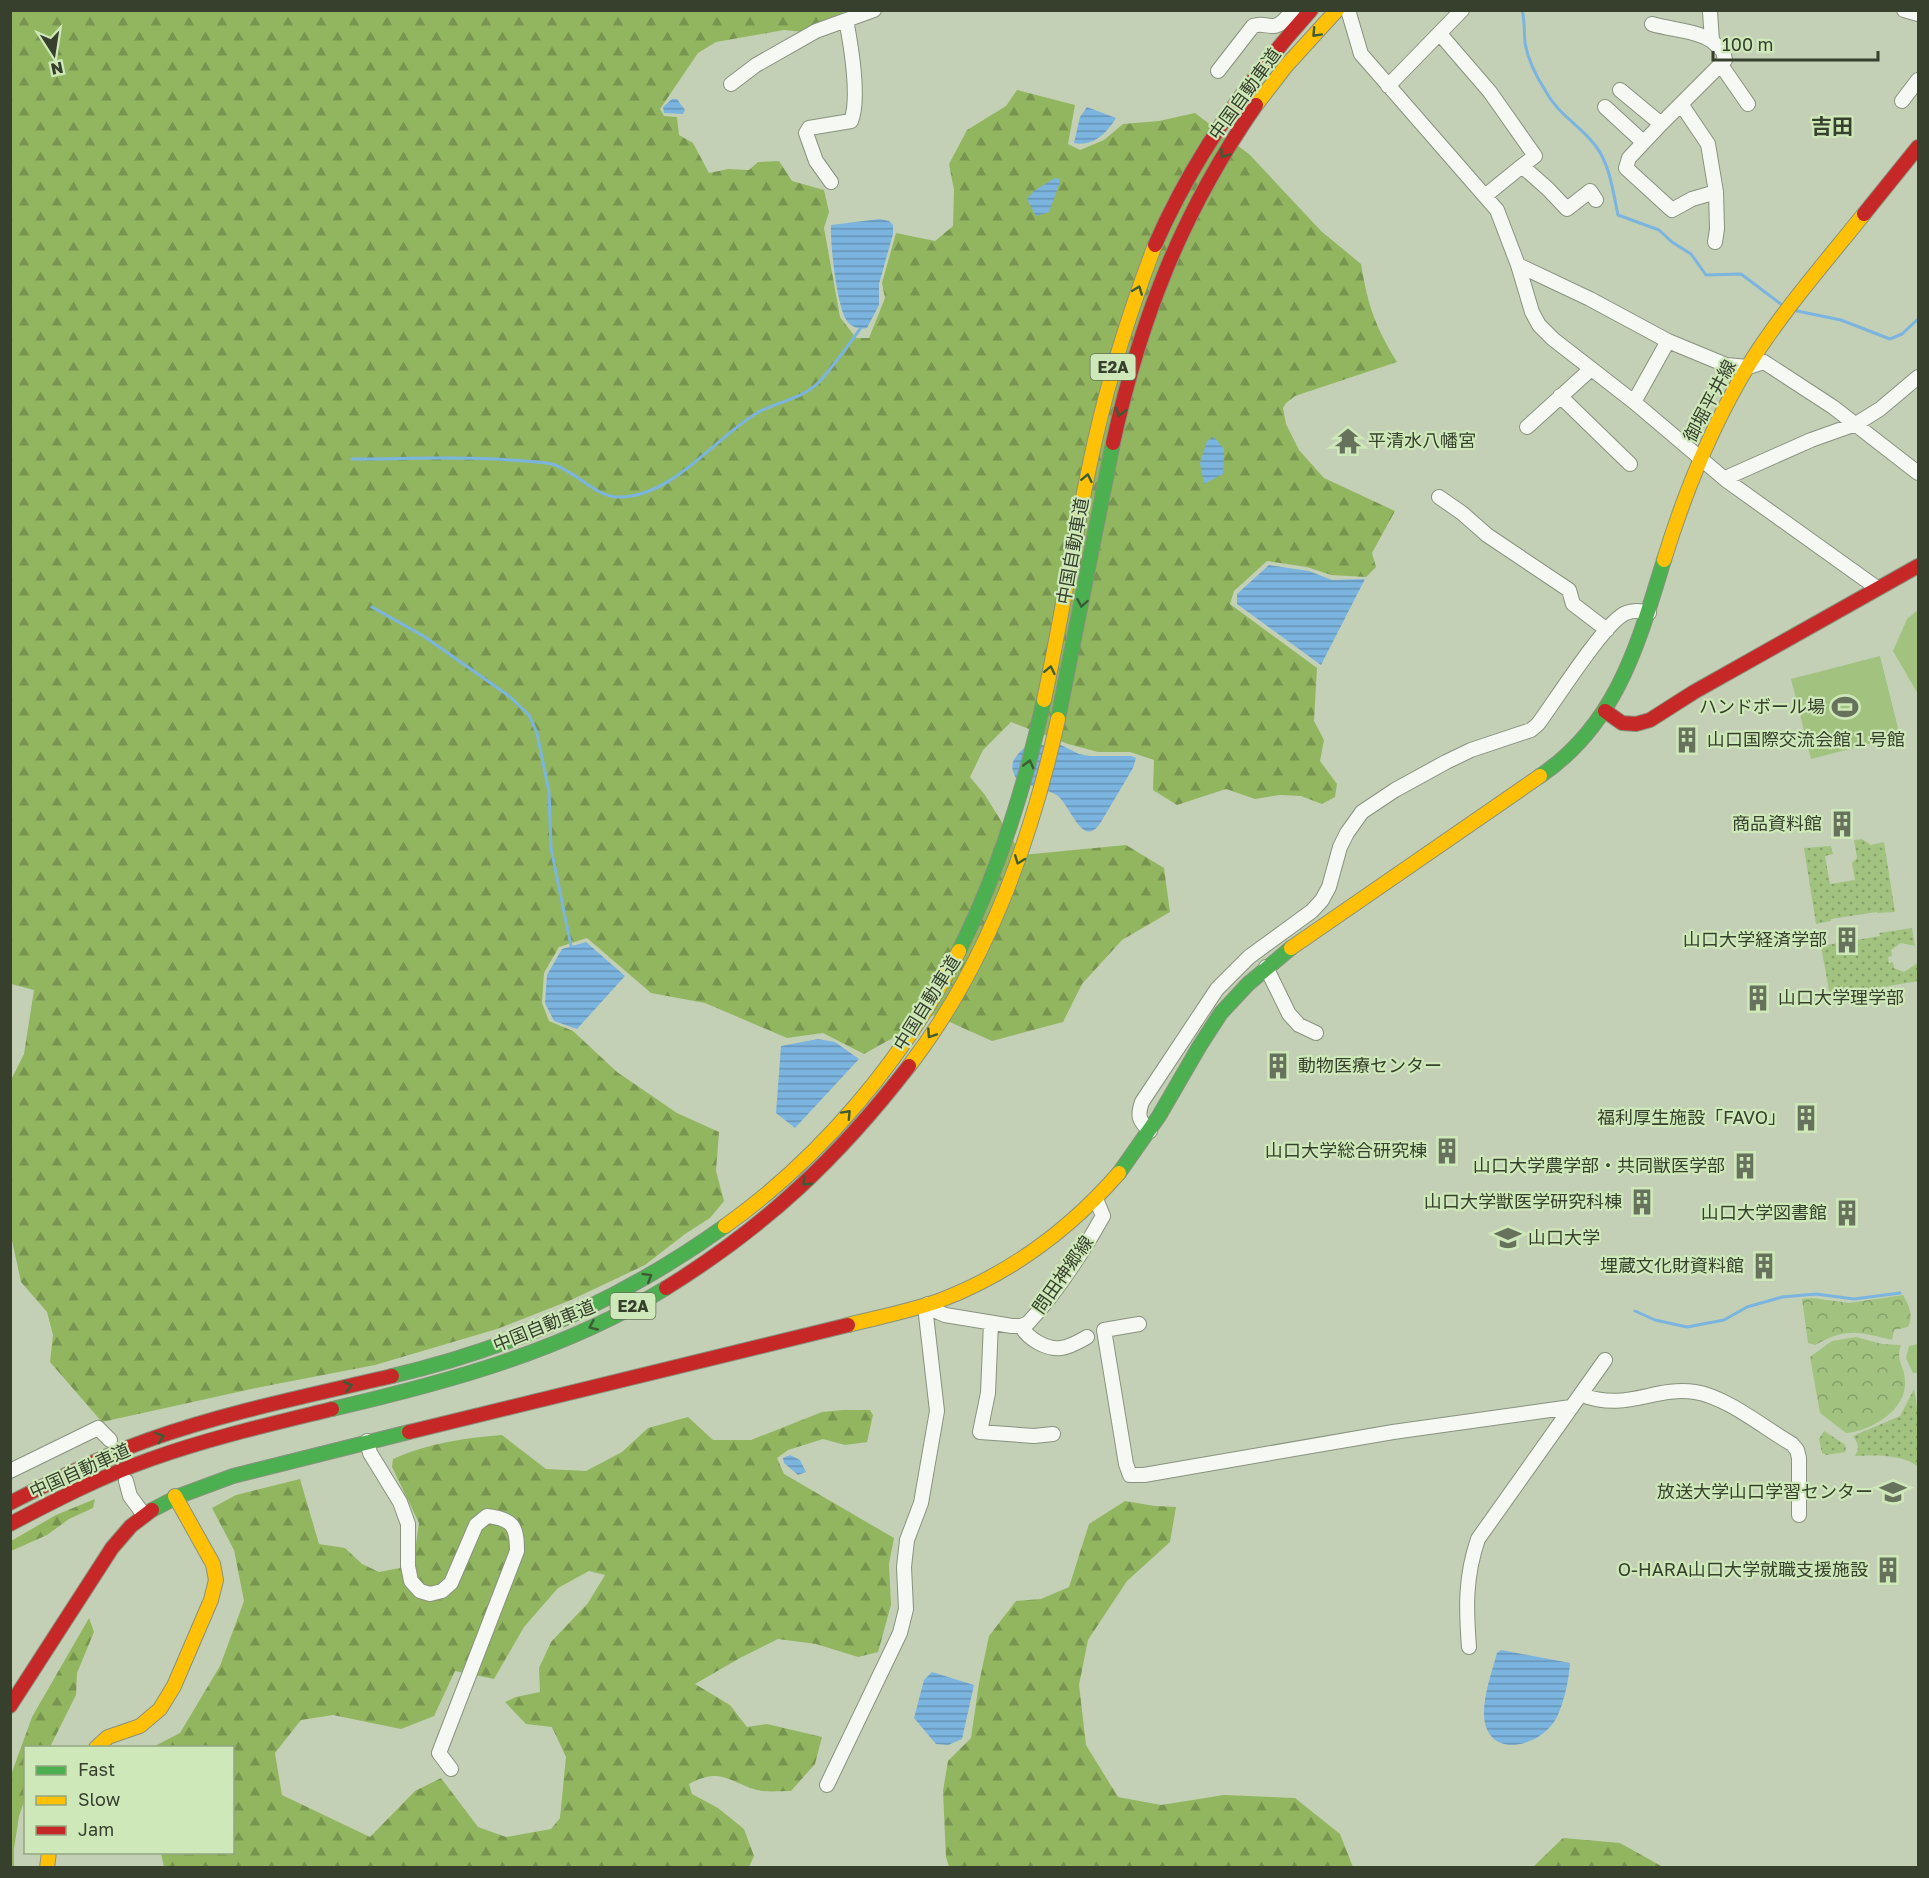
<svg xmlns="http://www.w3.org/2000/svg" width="1929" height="1878" viewBox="0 0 1929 1878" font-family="'Golos Text','Noto Sans JP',sans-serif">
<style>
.grass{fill:#a2c280}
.forest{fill:url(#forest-firs);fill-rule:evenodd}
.park{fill:url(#park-crowns)}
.garden{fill:url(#garden-dots)}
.water{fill:url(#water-rules)}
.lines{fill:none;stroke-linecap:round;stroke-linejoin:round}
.stream{stroke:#7cb4e0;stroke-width:3}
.street-casing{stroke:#88927e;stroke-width:16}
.fast-casing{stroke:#88927e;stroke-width:16}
.slow-casing{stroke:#88927e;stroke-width:16}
.jam-casing{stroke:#88927e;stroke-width:16}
.street{stroke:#f6f8f4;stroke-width:14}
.fast{stroke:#4caf50;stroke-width:14}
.slow{stroke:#ffc107;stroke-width:14}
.jam{stroke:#c62828;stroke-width:14}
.oneway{stroke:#3c5c36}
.labels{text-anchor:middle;stroke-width:4.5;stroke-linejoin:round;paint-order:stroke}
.shield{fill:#cfe8b9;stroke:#647257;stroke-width:1.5}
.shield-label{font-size:16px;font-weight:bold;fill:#36402d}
.street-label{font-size:18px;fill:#36402d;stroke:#cfe8b9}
.poi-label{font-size:18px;fill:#36402d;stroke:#cfe8b9;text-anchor:end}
.quarter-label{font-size:21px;font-weight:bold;fill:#36402d;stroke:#cfe8b9}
</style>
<defs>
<pattern id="forest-firs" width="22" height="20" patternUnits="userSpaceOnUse" patternTransform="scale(1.5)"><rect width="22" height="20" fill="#92b65f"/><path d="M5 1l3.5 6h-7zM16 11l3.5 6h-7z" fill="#78954f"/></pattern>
<pattern id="park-crowns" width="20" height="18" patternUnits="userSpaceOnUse" patternTransform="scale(1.5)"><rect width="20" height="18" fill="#a2c280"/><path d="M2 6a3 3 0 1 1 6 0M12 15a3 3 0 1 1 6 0" fill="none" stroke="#859f69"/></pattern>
<pattern id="garden-dots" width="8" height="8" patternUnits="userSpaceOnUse" patternTransform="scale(1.5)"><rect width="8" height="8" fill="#a2c280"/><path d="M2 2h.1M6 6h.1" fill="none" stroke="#859f69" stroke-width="1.8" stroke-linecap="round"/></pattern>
<pattern id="water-rules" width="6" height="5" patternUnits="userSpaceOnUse" patternTransform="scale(1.5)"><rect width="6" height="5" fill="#7cb4e0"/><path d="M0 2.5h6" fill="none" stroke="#6694b6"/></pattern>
</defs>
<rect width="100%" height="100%" fill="#c3d0b6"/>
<path class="grass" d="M 1918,610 L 1918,694 L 1893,651 L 1907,619 Z
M 1880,656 L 1900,736 L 1811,759 L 1791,679 Z
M 1918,1344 L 1918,1373 L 1913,1373 L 1906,1358 L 1909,1346 Z"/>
<path class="forest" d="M 11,11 L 846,11 L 804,32 L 784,30 L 716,42 L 698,53 L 660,109 L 664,116 L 677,117 L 679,135 L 693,143 L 709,173 L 728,169 L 749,170 L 758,162 L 779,161 L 792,181 L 824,190 L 829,212 L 824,228 L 840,317 L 856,338 L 869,338 L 885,298 L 882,283 L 896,233 L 935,241 L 953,226 L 954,190 L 949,164 L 967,130 L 1006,106 L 1017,90 L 1075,105 L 1068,144 L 1080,150 L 1104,140 L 1123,124 L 1159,121 L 1195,113 L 1250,155 L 1321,231 L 1361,264 C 1368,306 1375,326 1397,362 L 1295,396 L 1286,403 L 1283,408 L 1286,424 L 1299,450 L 1324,478 L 1395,511 L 1372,553 L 1376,567 L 1366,577 L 1331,575 L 1307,567 L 1267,561 L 1234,591 L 1230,604 L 1317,668 L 1314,721 L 1324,740 L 1320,761 L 1337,784 L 1335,797 L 1322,804 L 1301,796 L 1280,795 L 1255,799 L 1226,789 L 1177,805 L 1153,790 L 1154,760 L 1130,752 L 1098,752 L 1068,744 L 1011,722 L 983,750 L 970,777 L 985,795 L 1022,855 L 1126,845 L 1164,868 L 1170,912 L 1122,940 L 1082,984 L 1063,1022 L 992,1041 L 934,1015 L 864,1054 L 823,1033 L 787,1038 L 705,1003 L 651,993 L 587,938 L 559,947 L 544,973 L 542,1003 L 549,1021 L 573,1031 L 617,1072 L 677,1113 L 719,1132 L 716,1171 L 724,1201 L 710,1218 L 685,1234 L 645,1265 L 571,1300 L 497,1329 L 375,1365 L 261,1387 L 102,1422 L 50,1362 L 53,1335 L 47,1312 L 21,1282 L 10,1231 L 12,1078 L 24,1054 L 34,990 L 11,984 Z
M 843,1410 L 870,1410 L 873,1415 L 867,1442 L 845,1445 L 823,1439 L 788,1450 L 777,1458 L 784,1474 L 894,1538 L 889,1564 L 891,1605 L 878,1652 L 858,1657 L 816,1644 L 778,1639 L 740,1658 L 695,1684 L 730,1705 L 747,1727 L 767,1724 L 822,1737 L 815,1764 L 791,1791 C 782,1791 771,1792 762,1791 C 731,1785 723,1765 689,1784 L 692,1794 L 718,1808 L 744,1829 L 754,1856 L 749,1867 L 164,1867 L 161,1853 L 232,1852 L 232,1748 L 151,1748 L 180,1733 L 220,1666 L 244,1601 L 234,1550 L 212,1508 L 236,1495 L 300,1479 L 319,1544 L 345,1548 L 362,1564 L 379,1572 L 405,1567 L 415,1551 L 419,1523 L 392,1467 L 393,1459 C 428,1443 464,1438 502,1435 L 546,1469 L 586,1471 L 622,1452 L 648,1428 L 688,1417 L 713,1440 L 751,1440 L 822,1412 ZM 589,1571 L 605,1575 L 588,1603 L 551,1642 L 539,1668 L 540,1692 L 516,1697 L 505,1702 L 526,1724 L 552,1727 L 566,1757 L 560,1818 L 551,1829 L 506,1837 L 478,1827 L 441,1778 L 415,1791 L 370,1837 L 282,1795 L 275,1753 L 301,1720 L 333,1715 L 401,1729 L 434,1716 L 455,1671 L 494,1679 L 524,1627 L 558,1588 Z
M 95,1499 L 93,1508 L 69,1519 L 47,1535 L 11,1551 L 11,1541 L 56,1515 Z
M 1125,1501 L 1155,1506 L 1176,1507 L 1170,1542 L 1127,1581 L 1088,1640 L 1079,1685 L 1086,1745 L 1118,1797 L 1161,1805 L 1224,1795 L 1295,1798 L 1340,1834 L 1353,1867 L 949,1867 L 946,1857 L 943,1791 L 948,1761 L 971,1738 L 979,1683 L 989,1636 L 1016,1601 L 1041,1599 L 1069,1587 L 1089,1524 Z
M 89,1618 L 94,1632 L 77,1673 L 76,1695 L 50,1747 L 26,1748 L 25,1799 L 19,1816 L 14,1849 L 14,1867 L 11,1867 L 11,1775 L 32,1717 Z
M 1563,1838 L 1620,1843 L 1663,1867 L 1533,1867 Z"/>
<path class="park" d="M 1903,1295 C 1909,1306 1914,1315 1908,1327 L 1894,1330 L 1892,1340 C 1859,1332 1847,1327 1815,1345 L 1808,1343 L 1802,1299 L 1812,1298 L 1849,1303 Z
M 1856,1337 L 1882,1344 L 1901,1345 C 1895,1361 1905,1366 1905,1381 C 1907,1410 1871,1431 1846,1433 L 1820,1413 L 1810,1357 L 1832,1341 Z"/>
<path class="garden" d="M 1862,839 L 1871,845 L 1884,842 L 1895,912 L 1877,913 L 1877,912 L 1831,919 L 1831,921 L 1816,924 L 1804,848 L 1831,846 L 1833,854 L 1825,856 L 1830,884 L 1855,880 L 1852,863 L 1857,858 L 1854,840 Z
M 1912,928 L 1915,946 L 1901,943 L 1891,950 L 1892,956 L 1888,957 L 1889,963 L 1893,962 L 1894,968 L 1904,972 L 1918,963 L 1918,981 L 1830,996 L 1821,946 L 1880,936 L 1879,933 Z
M 1914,1389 L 1918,1412 L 1918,1467 C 1904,1454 1874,1455 1855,1456 C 1860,1447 1858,1444 1853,1436 L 1900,1416 Z
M 1824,1431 L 1844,1444 L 1846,1447 L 1845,1452 L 1826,1455 L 1822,1453 L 1819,1439 Z"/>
<path class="water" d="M 672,99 L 677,99 L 685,110 L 683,114 L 664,113 L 663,107 Z
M 1087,107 L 1116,118 C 1107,133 1093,147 1074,143 L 1080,117 Z
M 1055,178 L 1059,179 L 1060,182 L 1049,212 L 1036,216 L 1027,199 L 1034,191 Z
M 880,219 L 889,221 L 893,225 L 893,234 L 879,284 L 879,305 L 867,328 C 860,330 851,327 847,321 C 837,308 830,243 831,225 Z
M 1214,437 L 1224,449 L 1223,474 L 1204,484 L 1200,463 L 1207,441 Z
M 1269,565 L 1309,571 L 1332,580 L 1365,579 L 1321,665 L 1237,604 L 1237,594 Z
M 1027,745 L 1061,745 L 1079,754 L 1090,756 L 1131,756 L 1136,758 L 1133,768 L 1101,822 C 1083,850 1072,808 1058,796 C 1048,789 1030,786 1018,782 C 1007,763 1013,759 1027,745 Z
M 586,942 L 625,976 L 577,1029 L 554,1021 L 545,1003 L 547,975 L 562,949 Z
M 818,1039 L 835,1042 L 859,1059 L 795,1128 L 776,1113 L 781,1046 Z
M 790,1455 L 800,1460 L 806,1472 L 798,1475 L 784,1463 L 783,1458 Z
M 1501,1650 L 1570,1663 C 1569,1680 1564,1702 1557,1717 C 1542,1747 1487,1761 1484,1716 C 1483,1697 1492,1671 1497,1653 Z
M 932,1672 L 974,1685 L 962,1739 L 948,1745 L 936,1744 L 914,1718 L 924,1680 Z"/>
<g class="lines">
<path class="stream" d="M 1522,10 C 1525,21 1524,32 1525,43 C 1528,60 1536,76 1545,90 C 1558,115 1579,124 1595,145 C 1610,164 1613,192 1618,215 L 1659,230 L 1672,242 L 1691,254 L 1706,275 L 1741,274 L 1782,305
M 1797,311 L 1841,320 L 1890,339 L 1902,334 L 1918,319
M 352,459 C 405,459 458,456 511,460 C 524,461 539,461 552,464 C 574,470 595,496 616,497 C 672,499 713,439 757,413 C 776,402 802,399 818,383 C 833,367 847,347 860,329
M 372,607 L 425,637 L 509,696 L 529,715 L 537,733 L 549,792 L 551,848 L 571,946
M 1635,1311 L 1655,1320 L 1687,1327 L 1724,1320 L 1747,1307 L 1782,1297 L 1816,1294 L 1854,1299 L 1900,1293"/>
<g class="street-casing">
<path id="street" d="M 1348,10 L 1361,54 L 1497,210 L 1518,265 L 1532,312 L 1539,325 L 1553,339 L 1634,402 L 1726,480 L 1877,588
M 1904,10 L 1918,14
M 1652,24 C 1672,30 1695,30 1712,41
M 1440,34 L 1490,92 L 1535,156 L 1522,166
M 1721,65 L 1748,104
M 1218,71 L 1253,26 C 1262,23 1264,26 1273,26 C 1281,26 1288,16 1293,10
M 731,84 L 756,65 L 816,31 L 874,10
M 1388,86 L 1462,10
M 1620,90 L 1661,124 L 1725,60 L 1723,51 L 1712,41 L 1710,12
M 1902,101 L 1918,80
M 1605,107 L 1643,142
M 1661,124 L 1629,158 L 1626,168 L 1672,210 L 1692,199 L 1716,192 L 1708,144 L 1681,104
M 831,182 L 816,161 L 806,133 L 809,128 L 851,121 C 860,99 851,45 846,20
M 1485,196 L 1522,166 L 1548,189 L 1567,209 L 1590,191 L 1596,200
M 1715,242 L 1717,229 L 1716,192
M 1518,265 L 1590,299 L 1668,341 L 1726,365 L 1748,367 L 1764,362 L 1833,407 L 1918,473
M 1560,396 L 1630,464
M 1634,402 L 1668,341
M 1527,427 L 1591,369
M 1726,480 L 1730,476 L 1811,440 L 1856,424 L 1880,409 L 1918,377
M 1439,497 L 1462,513 L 1487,535 L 1569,590 L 1573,604 L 1607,630
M 1266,967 L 1289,1014 L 1299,1025 L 1316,1033
M 1150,1131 C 1139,1121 1137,1116 1142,1102 L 1217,989 L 1249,957 L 1312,911 L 1322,900 L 1329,887 L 1340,847 L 1347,833 L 1362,812 L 1395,790 L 1446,762 L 1471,750 L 1531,730 L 1538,724 C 1554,703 1605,621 1626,613 C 1633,610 1642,611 1649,613
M 929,1308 L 945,1315 L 1012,1326 L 1021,1326 L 1028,1323 C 1058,1291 1081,1255 1103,1216 L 1096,1199
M 991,1323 L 988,1393 L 980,1432 L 1034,1436 L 1053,1434
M 1139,1324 L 1104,1330 L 1126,1464 L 1130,1475 L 1144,1475 L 1393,1432 L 1571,1407
M 1021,1326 C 1028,1339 1047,1350 1061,1348 C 1070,1347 1080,1341 1087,1337
M 1582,1395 C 1627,1412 1654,1386 1695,1392 C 1727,1397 1764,1428 1792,1444 L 1797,1450 L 1799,1458 L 1799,1515
M 367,1441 L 370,1453 L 400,1502 L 408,1524 L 408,1566 L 411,1581 L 420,1591 L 430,1594 L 442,1591 L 451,1583 L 476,1525 L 487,1516 C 513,1519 517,1526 517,1551 L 439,1753 L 451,1769
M 10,1471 L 98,1428 L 110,1440
M 126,1481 L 130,1496 L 144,1515
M 1469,1647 C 1466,1608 1465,1577 1478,1539 L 1605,1360
M 827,1785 L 900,1633 L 906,1609 L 904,1567 L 907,1540 L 921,1503 L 937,1411 L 926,1315 L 929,1308 L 928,1304"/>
</g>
<g class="fast-casing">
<path id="fast" d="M 1058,719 L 1113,443
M 1540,776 C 1617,724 1638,644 1664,560
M 959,951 C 999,871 1025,787 1044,700
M 1119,1173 L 1159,1116 L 1199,1047 L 1221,1013 L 1248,984 L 1291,948
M 392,1376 C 512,1348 625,1298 725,1226
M 332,1409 C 448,1382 563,1351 666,1288
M 152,1510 L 179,1496 L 233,1476 L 409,1432"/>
</g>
<g class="slow-casing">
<path id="slow" d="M 1256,105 L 1286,66 L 1337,10
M 1664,560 C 1684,495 1710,430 1745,371 C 1779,315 1823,265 1864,214
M 1044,700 C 1063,612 1076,523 1096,436 C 1111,371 1131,308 1155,245
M 1291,948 L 1540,776
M 909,1066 C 987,965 1031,842 1058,719
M 725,1226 C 822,1157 905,1058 959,951
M 848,1325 C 879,1317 911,1311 941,1300 C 1011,1273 1070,1229 1119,1173
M 96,1748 L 108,1737 L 140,1726 L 160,1709 L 174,1686 L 211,1600 L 216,1580 L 213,1564 L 175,1496
M 47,1868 L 49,1852"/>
</g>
<g class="jam-casing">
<path id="jam" d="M 1864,214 L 1918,147
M 1155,245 C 1193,158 1247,81 1311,10
M 1113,443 C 1141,317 1182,212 1256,105
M 1605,711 L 1622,723 L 1636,724 L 1650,720 L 1694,692 L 1918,566
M 666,1288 C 766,1226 838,1158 909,1066
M 409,1432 L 848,1325
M 10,1503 C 55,1480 100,1457 148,1440 C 227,1412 311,1395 392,1376
M 10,1524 C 56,1500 102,1476 151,1459 C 210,1438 271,1424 332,1409
M 10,1706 L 112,1548 L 131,1526 L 152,1510"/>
</g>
<use href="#street" class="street"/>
<use href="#fast" class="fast"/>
<use href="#slow" class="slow"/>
<use href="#jam" class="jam"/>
</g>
<defs><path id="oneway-chevron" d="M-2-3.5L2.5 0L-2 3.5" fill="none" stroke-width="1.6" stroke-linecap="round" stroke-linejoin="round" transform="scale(1.5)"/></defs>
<g class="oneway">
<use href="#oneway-chevron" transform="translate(1316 33) rotate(133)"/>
<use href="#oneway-chevron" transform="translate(1224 154) rotate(123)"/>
<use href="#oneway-chevron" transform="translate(1138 290) rotate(-69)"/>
<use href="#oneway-chevron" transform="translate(1120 412) rotate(104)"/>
<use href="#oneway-chevron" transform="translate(1087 478) rotate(-78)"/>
<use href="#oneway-chevron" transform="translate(1082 603) rotate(100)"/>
<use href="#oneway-chevron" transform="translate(1050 670) rotate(-78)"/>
<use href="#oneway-chevron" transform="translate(1029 764) rotate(-75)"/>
<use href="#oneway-chevron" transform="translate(1019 860) rotate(111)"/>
<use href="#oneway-chevron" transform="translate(931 1034) rotate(124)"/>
<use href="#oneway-chevron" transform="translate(847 1114) rotate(-47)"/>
<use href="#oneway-chevron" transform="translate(806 1182) rotate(136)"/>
<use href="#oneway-chevron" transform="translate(648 1277) rotate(-31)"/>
<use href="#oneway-chevron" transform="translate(593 1326) rotate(155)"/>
<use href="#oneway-chevron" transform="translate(348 1386) rotate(-13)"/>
<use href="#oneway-chevron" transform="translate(160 1437) rotate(-19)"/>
</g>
<defs>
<g id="temple-bare" transform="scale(2.07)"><path d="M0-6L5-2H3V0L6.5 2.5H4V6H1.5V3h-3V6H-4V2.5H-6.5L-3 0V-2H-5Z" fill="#67725d" stroke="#cfe8b9" stroke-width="2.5" paint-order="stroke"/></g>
<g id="stadium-bare" transform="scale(2.07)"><path d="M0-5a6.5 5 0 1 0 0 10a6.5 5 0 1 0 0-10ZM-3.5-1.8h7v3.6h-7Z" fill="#67725d" stroke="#cfe8b9" stroke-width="2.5" paint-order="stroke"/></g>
<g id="building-bare" transform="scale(2.07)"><path d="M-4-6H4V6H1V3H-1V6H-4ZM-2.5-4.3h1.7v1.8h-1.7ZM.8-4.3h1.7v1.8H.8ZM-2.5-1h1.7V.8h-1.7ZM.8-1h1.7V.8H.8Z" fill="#67725d" stroke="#cfe8b9" stroke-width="2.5" paint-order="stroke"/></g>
<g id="university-bare" transform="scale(2.07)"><path d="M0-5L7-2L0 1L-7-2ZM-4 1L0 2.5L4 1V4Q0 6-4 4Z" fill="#67725d" stroke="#cfe8b9" stroke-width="2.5" paint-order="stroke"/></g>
</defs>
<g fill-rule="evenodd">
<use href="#temple-bare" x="1348" y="441"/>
<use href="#stadium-bare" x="1845" y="707"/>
<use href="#building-bare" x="1687" y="740"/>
<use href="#building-bare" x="1842" y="824"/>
<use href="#building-bare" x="1847" y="940"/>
<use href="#building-bare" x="1758" y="998"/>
<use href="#building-bare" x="1278" y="1066"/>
<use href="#building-bare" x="1806" y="1118"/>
<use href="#building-bare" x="1447" y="1151"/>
<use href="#building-bare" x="1745" y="1166"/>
<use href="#building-bare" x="1642" y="1202"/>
<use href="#building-bare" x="1847" y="1213"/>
<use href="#university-bare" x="1508" y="1238"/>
<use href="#building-bare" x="1764" y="1266"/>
<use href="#university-bare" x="1893" y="1492"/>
<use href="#building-bare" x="1888" y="1570"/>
</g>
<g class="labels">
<g class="shield">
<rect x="1090.5" y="354" width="45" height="26" rx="4.5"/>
<rect x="610.5" y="1293" width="45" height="26" rx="4.5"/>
</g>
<g class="shield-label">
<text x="1113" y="373">E2A</text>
<text x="633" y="1312">E2A</text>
</g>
<g class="street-label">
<text transform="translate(1245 94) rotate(-54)" y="6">中国自動車道</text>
<text transform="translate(1710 401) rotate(-62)" y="6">御堀平井線</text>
<text transform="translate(1073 551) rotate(-80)" y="6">中国自動車道</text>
<text transform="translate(927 1003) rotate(-58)" y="6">中国自動車道</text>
<text transform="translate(1063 1275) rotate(-55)" y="6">問田神郷線</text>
<text transform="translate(544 1326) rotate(-22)" y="6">中国自動車道</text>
<text transform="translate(80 1471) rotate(-24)" y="6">中国自動車道</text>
</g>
<g class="poi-label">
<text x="1368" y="447" text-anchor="start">平清水八幡宮</text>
<text x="1825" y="713">ハンドボール場</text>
<text x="1707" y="746" text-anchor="start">山口国際交流会館１号館</text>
<text x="1822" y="830">商品資料館</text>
<text x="1827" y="946">山口大学経済学部</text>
<text x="1778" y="1004" text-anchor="start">山口大学理学部</text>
<text x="1298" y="1072" text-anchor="start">動物医療センター</text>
<text x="1786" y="1124">福利厚生施設「FAVO」</text>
<text x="1427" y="1157">山口大学総合研究棟</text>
<text x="1725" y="1172">山口大学農学部・共同獣医学部</text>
<text x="1622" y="1208">山口大学獣医学研究科棟</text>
<text x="1827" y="1219">山口大学図書館</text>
<text x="1528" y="1244" text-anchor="start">山口大学</text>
<text x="1744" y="1272">埋蔵文化財資料館</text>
<text x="1873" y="1498">放送大学山口学習センター</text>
<text x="1868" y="1576">O-HARA山口大学就職支援施設</text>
</g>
<g class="quarter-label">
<text x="1832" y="134">吉田</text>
</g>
</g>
<rect width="1929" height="1878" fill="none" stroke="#36402d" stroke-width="24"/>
<rect x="24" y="1746" width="210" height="108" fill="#cfe8b9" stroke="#92a581" stroke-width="1.5"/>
<rect x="36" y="1766" width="30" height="9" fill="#4caf50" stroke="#92a581" stroke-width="1.5"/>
<text x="78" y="1776" font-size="18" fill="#36402d">Fast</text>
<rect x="36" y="1796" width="30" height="9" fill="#ffc107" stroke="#92a581" stroke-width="1.5"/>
<text x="78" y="1806" font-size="18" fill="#36402d">Slow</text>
<rect x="36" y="1826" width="30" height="9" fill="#c62828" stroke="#92a581" stroke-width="1.5"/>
<text x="78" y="1836" font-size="18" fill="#36402d">Jam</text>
<g transform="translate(54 54) rotate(168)" stroke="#cfe8b9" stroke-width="4.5" paint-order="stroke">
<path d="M0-4.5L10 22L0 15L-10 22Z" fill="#36402d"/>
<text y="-9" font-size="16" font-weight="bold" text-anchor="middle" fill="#36402d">N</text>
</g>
<path d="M1713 51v9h165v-9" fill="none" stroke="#36402d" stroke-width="3"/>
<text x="1722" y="51" font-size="18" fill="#36402d" stroke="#cfe8b9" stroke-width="4.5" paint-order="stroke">100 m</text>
</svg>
